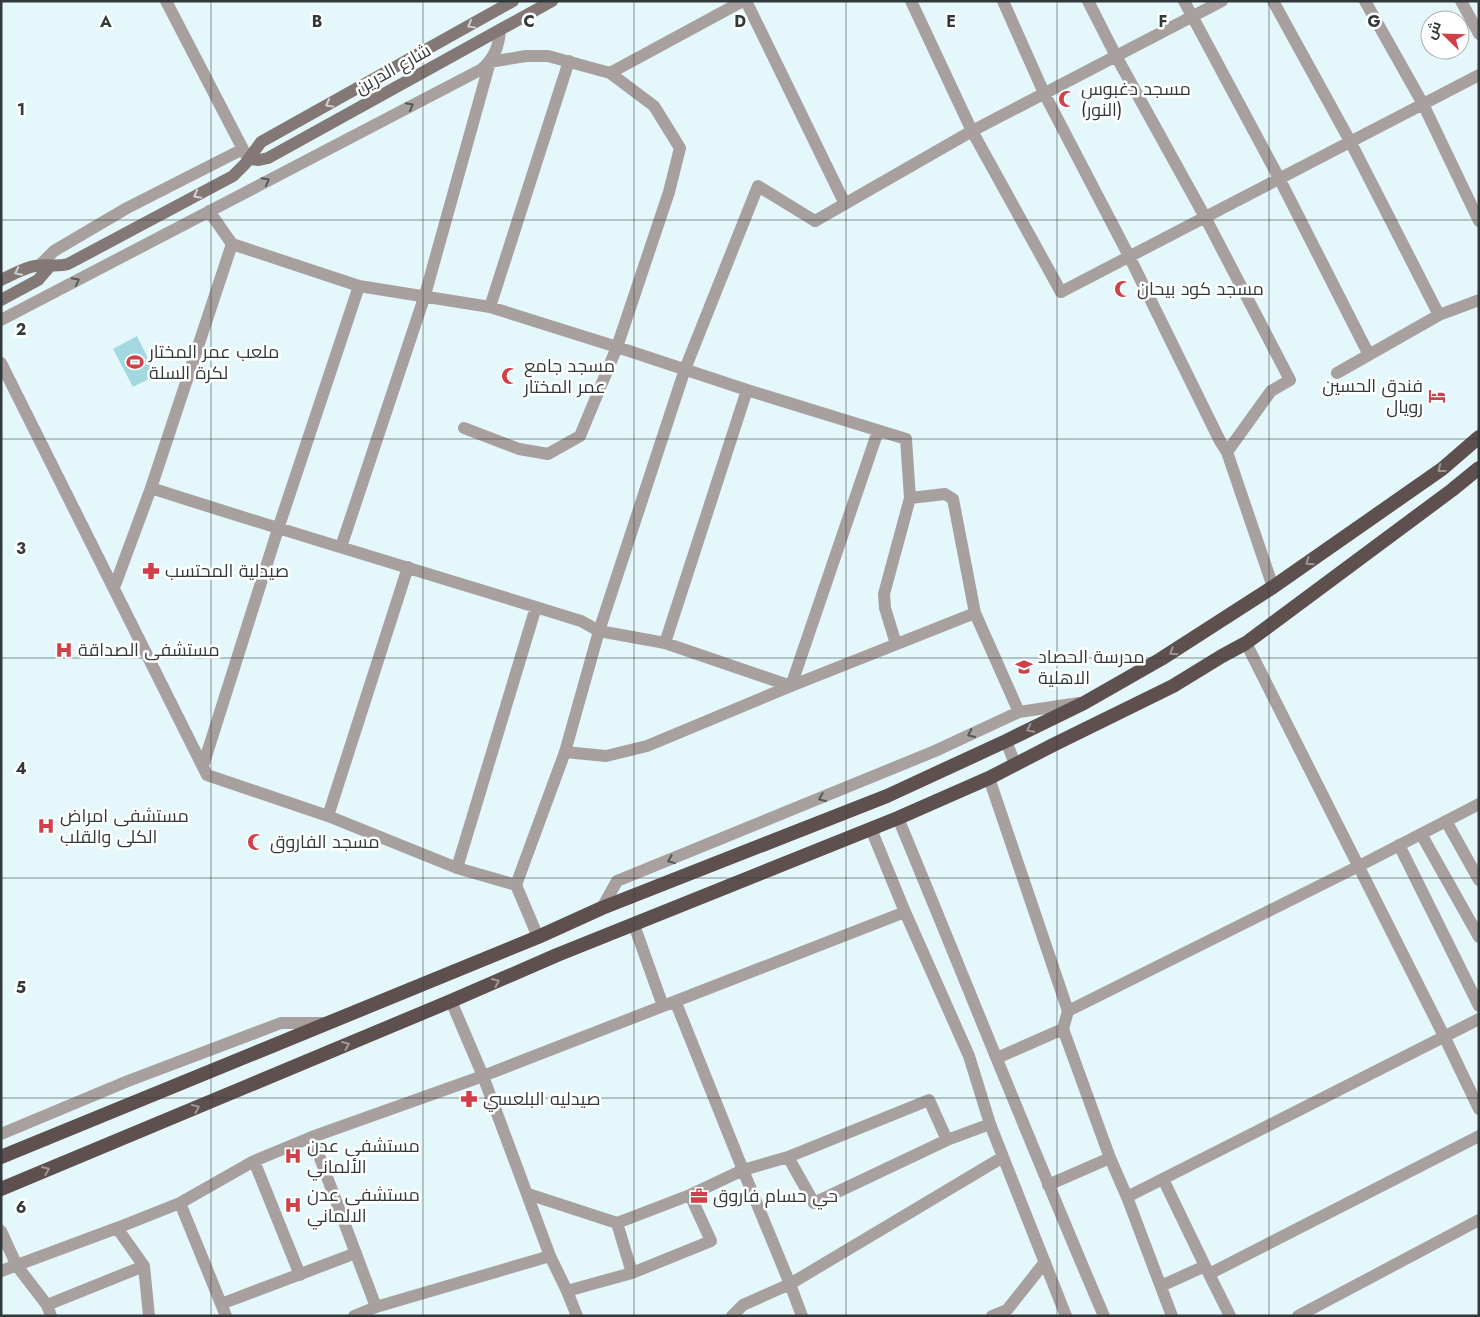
<svg xmlns="http://www.w3.org/2000/svg" width="1480" height="1317" viewBox="0 0 1480 1317" font-family="Jost,Cairo,sans-serif">
<style>
.green{fill:#a2d9e0}
.lines{fill:none;stroke-linecap:round;stroke-linejoin:round}
.minor{stroke:#a8a09f;stroke-width:12}
.tertiary{stroke:#a8a09f;stroke-width:12}
.secondary{stroke:#847877;stroke-width:12}
.trunk{stroke:#5e504f;stroke-width:14}
.oneway{stroke:#d4d0cf}
.oneway2{stroke:#555858}
.oneway3{stroke:#9e9695}
.grid{fill:none;stroke:#32393a;stroke-width:1;stroke-opacity:0.55}
.labels{text-anchor:middle;stroke-width:5;stroke-linejoin:round;paint-order:stroke}
.street-label{font-size:18px;fill:#32393a;stroke:#fff}
.poi-label{font-size:18px;fill:#32393a;stroke:#fff;text-anchor:start}
.grid-label{font-size:16px;text-anchor:middle;font-weight:bold;fill:#32393a;stroke:#fff;stroke-width:5;stroke-linejoin:round;paint-order:stroke}
</style>
<rect width="100%" height="100%" fill="#e4f8fb"/>
<path class="green" d="M 137,336 L 156,375 L 133,387 L 113,349 Z"/>
<g class="lines">
<path class="minor" d="M 166,1 L 246,155
M 746,1 L 845,204
M 1003,1 L 1044,93 L 1129,256 L 1220,441 L 1227,452
M 1088,1 L 1116,56 L 1205,217 L 1290,380 L 1271,391 L 1227,452 L 1273,587
M 1184,1 L 1279,178 L 1369,355
M 1273,1 L 1350,141 L 1439,315
M 1365,1 L 1423,104 L 1479,221
M 1461,1 L 1479,34
M 610,73 L 743,1
M 209,211 L 232,244 L 359,286 L 490,307 L 617,347 L 747,390 L 906,439 L 910,498 L 884,594 L 885,608 L 896,644
M 815,221 L 972,131 L 1222,1
M 40,265 L 54,251 L 127,208 L 243,149
M 1061,292 L 1479,75
M 490,307 L 569,61
M 1,320 L 482,69 C 494,58 499,47 500,30
M 1,363 L 207,775 L 328,816 L 457,868 L 516,885 L 538,937
M 1337,373 L 1439,315 L 1479,300
M 151,488 C 293,534 437,576 581,621 L 599,631 L 665,643 L 791,686 L 878,431
M 910,498 L 945,494 L 953,499 L 975,613
M 341,547 L 425,295 L 490,62 L 526,56 L 548,56 L 610,73 L 654,106 L 680,148 L 669,192 L 617,347 L 580,436 L 548,454 L 519,449 L 464,428
M 114,588 L 151,488 L 232,244
M 665,643 L 747,390
M 1006,741 L 1015,764
M 565,752 L 606,756 L 647,746 L 791,686 L 975,613 L 1019,712
M 203,766 L 278,529 L 359,286
M 989,778 L 1068,1011 L 1063,1029 L 1110,1158 L 1127,1197 L 1172,1316
M 328,816 L 408,567
M 1446,821 L 1479,880
M 871,829 L 905,912 L 969,1056 L 990,1124 L 1066,1316
M 1421,834 L 1479,937
M 1399,845 L 1479,1006
M 457,868 L 536,607
M 602,908 L 617,881 L 935,751 L 1019,712 L 1079,703
M 634,925 L 663,1006
M 676,1003 L 743,1170 L 790,1284 L 802,1316
M 997,1058 L 1063,1029
M 1,1134 L 128,1081 L 281,1023 L 327,1023
M 312,1137 L 376,1307
M 788,1157 L 814,1203 L 947,1140 L 990,1124
M 254,1161 L 300,1275
M 1163,1179 L 1205,1266 L 1230,1316
M 1048,1185 L 1110,1158
M 528,1194 L 617,1223
M 1127,1197 L 1479,1019
M 180,1203 L 226,1316
M 117,1228 L 144,1266 L 149,1316
M 1,1231 L 17,1266 L 47,1305 L 51,1316
M 1,1271 L 117,1228 L 180,1203 L 254,1161 L 312,1137 L 483,1076 L 905,912
M 632,1273 L 617,1223 L 690,1195 L 743,1170 L 788,1157 L 929,1100 L 947,1140
M 1209,1274 L 1479,1136
M 1161,1286 L 1205,1266
M 567,1291 L 632,1273 L 711,1241 L 690,1195
M 221,1304 L 356,1253
M 47,1305 L 144,1266
M 354,1316 L 376,1307 L 550,1256
M 732,1316 L 743,1305 L 790,1284 L 1003,1157
M 992,1316 L 1007,1310 L 1045,1262
M 1298,1316 L 1479,1220"/>
<path class="tertiary" d="M 911,1 L 972,131 L 1061,292
M 1246,643 L 1444,1036 L 1479,1109
M 898,818 C 967,984 1033,1151 1104,1316
M 516,885 L 565,752 L 599,631 L 685,369 L 758,186 L 815,221
M 451,1001 L 483,1076 L 550,1256 L 567,1291 L 577,1316
M 1068,1011 L 1359,866 L 1479,804"/>
<path class="secondary" d="M 249,159 L 259,160 L 268,158 L 552,1
M 1,280 C 12,275 23,268 35,266 C 47,264 57,267 68,264 L 233,176 L 245,164 L 261,142 L 513,1
M 1,300 L 38,280 L 50,266"/>
<path class="trunk" d="M 1,1157 L 538,937 L 602,908 L 887,796 L 1006,741 L 1084,703 L 1161,659 L 1273,587 L 1442,469 L 1479,437
M 1,1189 L 451,1001 L 557,955 L 898,818 L 989,778 L 1053,745 L 1173,686 L 1222,656 L 1246,643 L 1452,490 L 1479,468"/>
</g>
<defs><path id="oneway-chevron" d="M-2-3.5L2.5 0L-2 3.5" fill="none" stroke-width="1.6" stroke-linecap="round" stroke-linejoin="round" transform="scale(1.25)"/></defs>
<g class="oneway">
<use href="#oneway-chevron" transform="translate(471 25) rotate(151)"/>
<use href="#oneway-chevron" transform="translate(329 104) rotate(151)"/>
<use href="#oneway-chevron" transform="translate(197 195) rotate(152)"/>
<use href="#oneway-chevron" transform="translate(18 272) rotate(154)"/>
</g>
<g class="oneway2">
<use href="#oneway-chevron" transform="translate(410 106) rotate(-28)"/>
<use href="#oneway-chevron" transform="translate(266 181) rotate(-28)"/>
<use href="#oneway-chevron" transform="translate(76 281) rotate(-28)"/>
<use href="#oneway-chevron" transform="translate(971 734) rotate(155)"/>
<use href="#oneway-chevron" transform="translate(822 798) rotate(158)"/>
<use href="#oneway-chevron" transform="translate(671 860) rotate(158)"/>
</g>
<g class="oneway3">
<use href="#oneway-chevron" transform="translate(1441 469) rotate(142)"/>
<use href="#oneway-chevron" transform="translate(1309 562) rotate(145)"/>
<use href="#oneway-chevron" transform="translate(1173 652) rotate(147)"/>
<use href="#oneway-chevron" transform="translate(1030 729) rotate(154)"/>
<use href="#oneway-chevron" transform="translate(496 982) rotate(-24)"/>
<use href="#oneway-chevron" transform="translate(346 1045) rotate(-23)"/>
<use href="#oneway-chevron" transform="translate(196 1108) rotate(-23)"/>
<use href="#oneway-chevron" transform="translate(46 1170) rotate(-23)"/>
</g>
<path class="grid" d="M 211,1 L 211,1316M 423,1 L 423,1316M 634,1 L 634,1316M 846,1 L 846,1316M 1057,1 L 1057,1316M 1269,1 L 1269,1316M 1,220 L 1479,220M 1,439 L 1479,439M 1,658 L 1479,658M 1,878 L 1479,878M 1,1098 L 1479,1098"/>
<defs>
<g id="mosque-bare" transform="scale(1.35)"><path d="M3.5-4.9A6 6 0 1 0 3.5 4.9A5 5 0 1 1 3.5-4.9Z" fill="#d04048" stroke="#fff" stroke-width="2.5" paint-order="stroke"/></g>
<g id="stadium-bare" transform="scale(1.35)"><path d="M0-5a6.5 5 0 1 0 0 10a6.5 5 0 1 0 0-10ZM-3.5-1.8h7v3.6h-7Z" fill="#d04048" stroke="#fff" stroke-width="2.5" paint-order="stroke"/></g>
<g id="hotel-bare" transform="scale(1.35)"><path d="M-6-4.5h1.5V1H6V5H4.5V3h-9V5H-6ZM-4 0a1.8 1.8 0 1 1 3.6 0ZM.5 0V-2.5h3Q6-2.5 6 0Z" fill="#d04048" stroke="#fff" stroke-width="2.5" paint-order="stroke"/></g>
<g id="pharmacy-bare" transform="scale(1.35)"><path d="M-2-6h4v4h4v4h-4v4h-4v-4h-4v-4h4Z" fill="#d04048" stroke="#fff" stroke-width="2.5" paint-order="stroke"/></g>
<g id="hospital-bare" transform="scale(1.35)"><path d="M-5-5h3v3.5h4V-5h3V5h-3V1.5h-4V5h-3Z" fill="#d04048" stroke="#fff" stroke-width="2.5" paint-order="stroke"/></g>
<g id="school-bare" transform="scale(1.35)"><path d="M0-5L7-2L0 1L-7-2ZM-4 1L0 2.5L4 1V4Q0 6-4 4Z" fill="#d04048" stroke="#fff" stroke-width="2.5" paint-order="stroke"/></g>
<g id="office-bare" transform="scale(1.35)"><path d="M-6-3h4V-5.5h4V-3h4V5H-6ZM-1-4.5V-3h2v-1.5ZM-6 0V1H6V0Z" fill="#d04048" stroke="#fff" stroke-width="2.5" paint-order="stroke"/></g>
</defs>
<g fill-rule="evenodd">
<use href="#mosque-bare" x="1067" y="99"/>
<use href="#mosque-bare" x="1123" y="289"/>
<use href="#stadium-bare" x="135" y="362"/>
<use href="#mosque-bare" x="510" y="376"/>
<use href="#hotel-bare" x="1437" y="396"/>
<use href="#pharmacy-bare" x="151" y="571"/>
<use href="#hospital-bare" x="64" y="650"/>
<use href="#school-bare" x="1024" y="667"/>
<use href="#hospital-bare" x="46" y="826"/>
<use href="#mosque-bare" x="256" y="842"/>
<use href="#pharmacy-bare" x="469" y="1099"/>
<use href="#hospital-bare" x="293" y="1156"/>
<use href="#office-bare" x="699" y="1196"/>
<use href="#hospital-bare" x="293" y="1205"/>
</g>
<g class="labels">
<g class="street-label">
<text transform="translate(393 69) rotate(-29)" y="6">شارع الدرين</text>
</g>
<g class="poi-label">
<text x="1081" y="95">مسجد دغبوس<tspan x="1081" dy="21">(النور)</tspan></text>
<text x="1137" y="295">مسجد كود بيحان</text>
<text x="149" y="358">ملعب عمر المختار<tspan x="149" dy="21">لكرة السلة</tspan></text>
<text x="524" y="372">مسجد جامع<tspan x="524" dy="21">عمر المختار</tspan></text>
<text x="1423" y="392" text-anchor="end">فندق الحسين<tspan x="1423" dy="21">رويال</tspan></text>
<text x="165" y="577">صيدلية المحتسب</text>
<text x="78" y="656">مستشفى الصداقة</text>
<text x="1038" y="663">مدرسة الحصاد<tspan x="1038" dy="21">الاهلية</tspan></text>
<text x="60" y="822">مستشفى امراض<tspan x="60" dy="21">الكلى والقلب</tspan></text>
<text x="270" y="848">مسجد الفاروق</text>
<text x="483" y="1105">صيدليه البلعسي</text>
<text x="307" y="1152">مستشفى عدن<tspan x="307" dy="21">الألماني</tspan></text>
<text x="307" y="1201">مستشفى عدن<tspan x="307" dy="21">الالماني</tspan></text>
<text x="713" y="1202">حي حسام فاروق</text>
</g>
</g>
<g class="grid-label">
<text x="106" y="27">A</text>
<text x="317" y="27">B</text>
<text x="529" y="27">C</text>
<text x="740" y="27">D</text>
<text x="951" y="27">E</text>
<text x="1163" y="27">F</text>
<text x="1374" y="27">G</text>
<text x="21" y="115">1</text>
<text x="21" y="335">2</text>
<text x="21" y="554">3</text>
<text x="21" y="774">4</text>
<text x="21" y="993">5</text>
<text x="21" y="1213">6</text>
</g>
<rect width="1480" height="1317" fill="none" stroke="#32393a" stroke-width="5"/>
<g transform="translate(1445 35) rotate(293)"><circle r="24" fill="#ffffff" stroke="#adb0b0"/>
<path d="M0-4L9 19L0 12L-9 19Z" fill="#d04048"/>
<text y="-8" font-size="14" font-weight="bold" text-anchor="middle" fill="#32393a">ش</text>
</g>
</svg>
